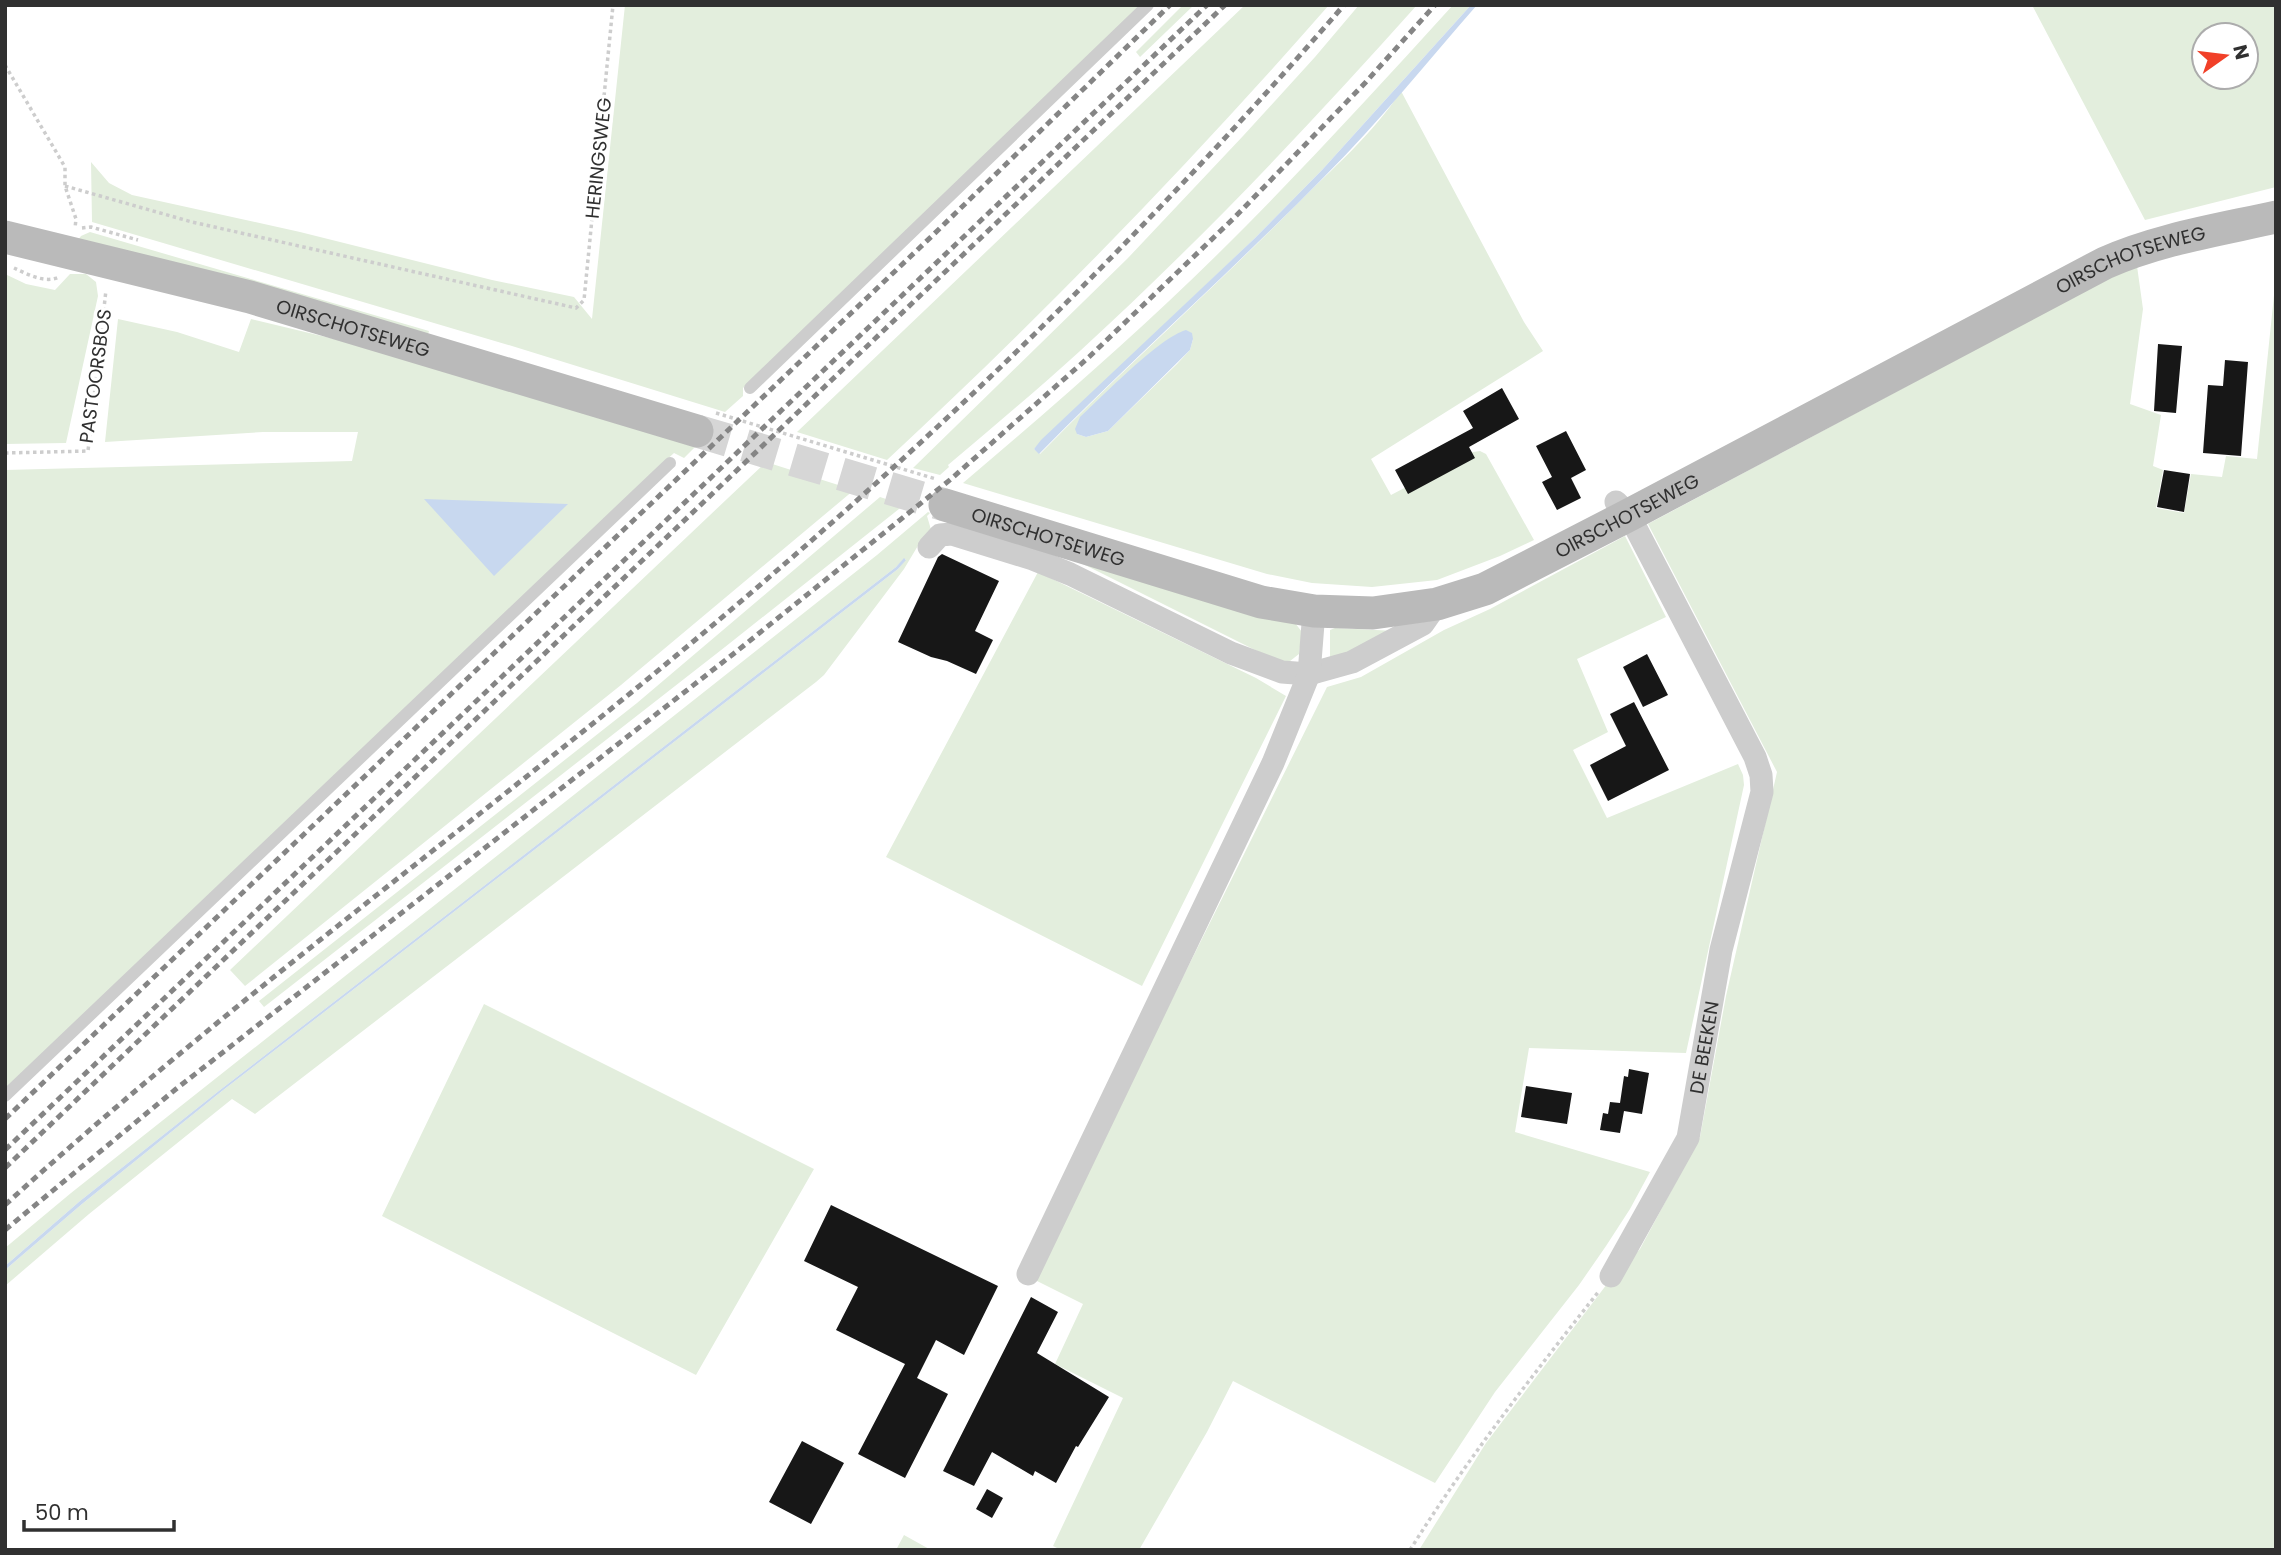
<svg xmlns="http://www.w3.org/2000/svg" width="2281" height="1555" viewBox="0 0 2281 1555" font-family="Poppins,sans-serif">
<style>
.green{fill:#e3eedd;fill-rule:evenodd}
.water{fill:#c8d8ef}
.building{fill:#171717}
.lines{fill:none;stroke-linecap:round;stroke-linejoin:round}
.secondary-tunnel{stroke:#d6d6d6;stroke-width:33;stroke-dasharray:33 17;stroke-linecap:butt}
.path{stroke:#cdcdcd;stroke-width:3.5;stroke-dasharray:3.5 3.5;stroke-linecap:butt}
.lane{stroke:#cdcdcd;stroke-width:12}
.street{stroke:#cdcdcd;stroke-width:23}
.secondary{stroke:#bababa;stroke-width:33}
.rail{stroke:#858585;stroke-width:5;stroke-dasharray:7 5;stroke-linecap:butt}
.labels{text-anchor:middle;stroke-width:7;stroke-linejoin:round;paint-order:stroke}
.street-label{font-size:19px;fill:#303030;stroke:#fff}
</style>
<rect width="100%" height="100%" fill="#fff"/>
<path class="green" d="M 625,5 L 1144,5 L 743,388 L 743,396 L 725,412 L 512,346 L 92,222 L 91,162 L 109,183 L 132,195 L 300,232 L 492,280 L 574,297 L 592,319 Z
M 1183,5 L 1194,5 L 1140,57 L 1136,52 Z
M 1245,5 L 1329,5 C 1190,164 1042,316 887,460 L 797,432 Z
M 1359,5 L 1417,5 C 1310,125 1199,242 1080,351 C 1037,390 993,427 948,465 L 949,467 L 940,475 L 913,468 L 1128,258 L 1243,136 L 1315,57 Z
M 1453,5 L 1471,5 L 1322,170 L 1255,238 L 1034,449 L 1040,454 C 1123,369 1212,290 1296,205 C 1331,170 1374,133 1401,91 L 1524,322 L 1543,351 L 1371,459 L 1391,495 L 1473,452 L 1480,451 L 1486,454 L 1534,540 L 1500,556 L 1437,580 L 1372,587 L 1312,583 L 1267,574 L 963,483 C 1060,401 1157,316 1246,226 C 1317,154 1385,80 1453,5 ZM 1193,339 L 1190,350 L 1177,364 L 1108,431 L 1086,437 L 1077,434 Z
M 2032,5 L 2276,5 L 2276,187 L 2145,220 ZM 2204,35 L 2246,35 L 2246,77 L 2204,77 Z
M 90,232 L 429,331 L 427,338 L 78,240 L 81,236 Z
M 2137,266 L 2143,309 L 2130,404 L 2161,415 L 2153,466 L 2163,470 L 2156,508 L 2184,513 L 2191,474 L 2222,477 L 2226,456 L 2257,459 L 2276,276 L 2276,1550 L 1419,1550 L 1486,1443 L 1607,1284 L 1640,1249 L 1700,1137 L 1726,996 L 1777,772 L 1648,524 L 2115,275 Z
M 5,274 L 26,284 L 55,290 L 70,274 L 86,274 L 96,282 L 98,296 L 66,443 L 5,444 Z
M 118,319 L 177,332 L 239,352 L 251,319 L 422,360 L 699,443 L 684,458 L 674,453 L 649,476 L 5,1091 L 5,470 L 352,461 L 358,432 L 263,432 L 105,442 Z
M 766,462 L 854,490 L 621,685 L 245,986 L 230,970 Z
M 880,497 L 904,505 L 725,647 L 264,1007 L 259,1001 L 637,703 Z
M 928,512 L 930,513 L 927,516 L 932,533 L 922,539 L 904,569 L 824,675 L 816,682 L 255,1114 L 232,1099 L 89,1214 L 5,1286 L 5,1270 L 82,1204 L 222,1091 L 898,569 L 906,559 L 904,559 L 896,567 L 220,1090 L 80,1201 L 5,1266 L 5,1248 L 71,1193 L 877,555 Z
M 1625,536 L 1666,617 L 1577,659 L 1608,732 L 1573,750 L 1607,818 L 1738,764 L 1743,775 L 1744,785 L 1686,1053 L 1529,1048 L 1515,1132 L 1650,1172 L 1630,1209 L 1606,1246 L 1579,1285 L 1495,1392 L 1435,1483 L 1233,1381 L 1207,1432 L 1139,1550 L 1061,1550 L 1053,1546 L 1123,1398 L 1055,1364 L 1083,1304 L 1033,1279 L 1327,687 L 1361,677 L 1444,630 L 1490,609 Z
M 1083,564 L 1292,619 L 1302,632 L 1299,654 L 1285,665 Z
M 1038,572 L 1256,678 L 1286,696 L 1142,986 L 886,857 Z
M 1335,628 L 1396,631 L 1330,662 L 1330,630 Z
M 484,1004 L 814,1169 L 696,1375 L 382,1216 Z
M 904,1535 L 931,1550 L 896,1550 Z"/>
<path class="water" d="M 1471,5 L 1477,5 C 1427,62 1379,122 1325,176 C 1232,271 1132,359 1039,454 L 1034,449 L 1041,440 L 1255,238 L 1322,170 Z
M 1186,330 L 1192,333 L 1193,339 L 1190,350 L 1108,431 L 1086,437 L 1077,434 L 1075,429 L 1080,417 C 1103,396 1160,337 1186,330 Z
M 424,499 L 568,504 L 494,576 Z
M 904,558 L 906,560 L 898,569 L 222,1091 L 82,1204 L 5,1270 L 5,1266 L 80,1201 L 220,1090 L 896,567 Z"/>
<path class="building" d="M 2158,344 L 2182,346 L 2176,413 L 2154,411 Z
M 2225,360 L 2248,362 L 2241,456 L 2203,453 L 2208,385 L 2223,386 Z
M 1502,388 L 1519,419 L 1469,447 L 1475,458 L 1408,494 L 1395,470 L 1473,428 L 1463,411 Z
M 1566,431 L 1586,470 L 1571,478 L 1581,498 L 1557,510 L 1542,482 L 1552,477 L 1536,446 Z
M 2164,470 L 2190,474 L 2184,512 L 2157,507 Z
M 942,554 L 999,581 L 975,631 L 993,640 L 976,674 L 947,661 L 931,657 L 898,642 L 938,557 Z
M 1647,654 L 1668,695 L 1643,707 L 1623,667 Z
M 1634,702 L 1669,770 L 1608,801 L 1590,765 L 1626,746 L 1610,714 Z
M 1629,1069 L 1649,1073 L 1642,1114 L 1624,1111 L 1620,1133 L 1600,1130 L 1603,1113 L 1608,1114 L 1610,1102 L 1620,1103 L 1624,1076 L 1628,1077 Z
M 1526,1086 L 1572,1093 L 1567,1124 L 1521,1117 Z
M 831,1205 L 998,1286 L 964,1355 L 936,1340 L 917,1378 L 948,1394 L 905,1478 L 858,1454 L 905,1364 L 836,1330 L 858,1287 L 804,1261 Z
M 1031,1297 L 1058,1312 L 1037,1353 L 1109,1397 L 1078,1447 L 1076,1446 L 1056,1483 L 1035,1471 L 1033,1476 L 992,1452 L 974,1486 L 943,1471 Z
M 802,1441 L 844,1463 L 811,1524 L 769,1502 Z
M 987,1489 L 1003,1498 L 992,1518 L 976,1509 Z"/>
<g class="lines">
<path class="secondary-tunnel" d="M 697,431 L 945,505"/>
<path class="path" d="M 5,65 L 65,167 L 65,186 L 76,219 L 75,228
M 65,186 L 192,222 L 576,308 L 584,300 L 613,5
M 82,228 L 91,227 L 138,240
M 14,268 C 27,274 45,284 59,277
M 716,413 L 936,479
M 5,453 L 88,451 L 106,290
M 1410,1550 C 1467,1459 1533,1375 1599,1291"/>
<path class="lane" d="M 750,388 L 1148,5
M 5,1096 L 670,463"/>
<g class="street">
<path d="M 929,547 L 940,535 L 952,534 L 1033,559 L 1070,574 L 1231,653 L 1282,672 L 1309,674 L 1352,662 L 1423,624 L 1437,604"/>
<path d="M 1028,1274 L 1273,763 L 1309,674 L 1314,611"/>
<path id="s1" d="M 1611,1276 L 1688,1138 L 1721,950 L 1762,792 L 1761,775 L 1755,757 L 1629,515 L 1616,502"/>
</g>
<g class="secondary">
<path id="s2" d="M 5,237 L 250,297 L 697,431"/>
<path id="s3" d="M 945,505 L 1261,602 L 1314,611 L 1373,613 L 1437,604 L 1485,589 L 1629,515 L 2105,263 C 2159,239 2218,230 2276,217"/>
</g>
<path class="rail" d="M 5,1119 L 933,235 L 1170,5
M 5,1150 L 1207,5
M 5,1168 L 1225,5
M 5,1205 C 251,981 523,790 774,573 C 978,398 1168,208 1344,5
M 5,1230 L 176,1089 L 732,655 L 951,479 L 1089,357 L 1234,218 L 1365,83 L 1435,5"/>
</g>
<g class="labels">
<g class="street-label">
<text transform="translate(598 158) rotate(-84)" y="7">HERINGSWEG</text>
<text dy="7" stroke="none"><textPath href="#s3" startOffset="1284">OIRSCHOTSEWEG</textPath></text>
<text dy="7" stroke="none"><textPath href="#s2" startOffset="360">OIRSCHOTSEWEG</textPath></text>
<text transform="translate(95 376) rotate(-82)" y="7">PASTOORSBOS</text>
<text dy="7" stroke="none"><textPath href="#s3" startOffset="718">OIRSCHOTSEWEG</textPath></text>
<text dy="7" stroke="none"><textPath href="#s3" startOffset="108">OIRSCHOTSEWEG</textPath></text>
<text dy="7" stroke="none"><textPath href="#s1" startOffset="250">DE BEEKEN</textPath></text>
</g>
</g>
<rect width="2281" height="1555" fill="none" stroke="#303030" stroke-width="14"/>
<g transform="translate(2225 56) rotate(76)"><circle r="33" fill="#ffffff" stroke="#acacac" stroke-width="2"/>
<path d="M0-5L12 26L0 18L-12 26Z" fill="#f14028"/>
<text y="-10" font-size="19" font-weight="bold" text-anchor="middle" fill="#303030">N</text>
</g>
<path d="M24 1520v10h150v-10" fill="none" stroke="#303030" stroke-width="3.5"/>
<text x="35" y="1520" font-size="21" fill="#303030" stroke="#ffffff" stroke-width="5" paint-order="stroke">50 m</text>
</svg>
